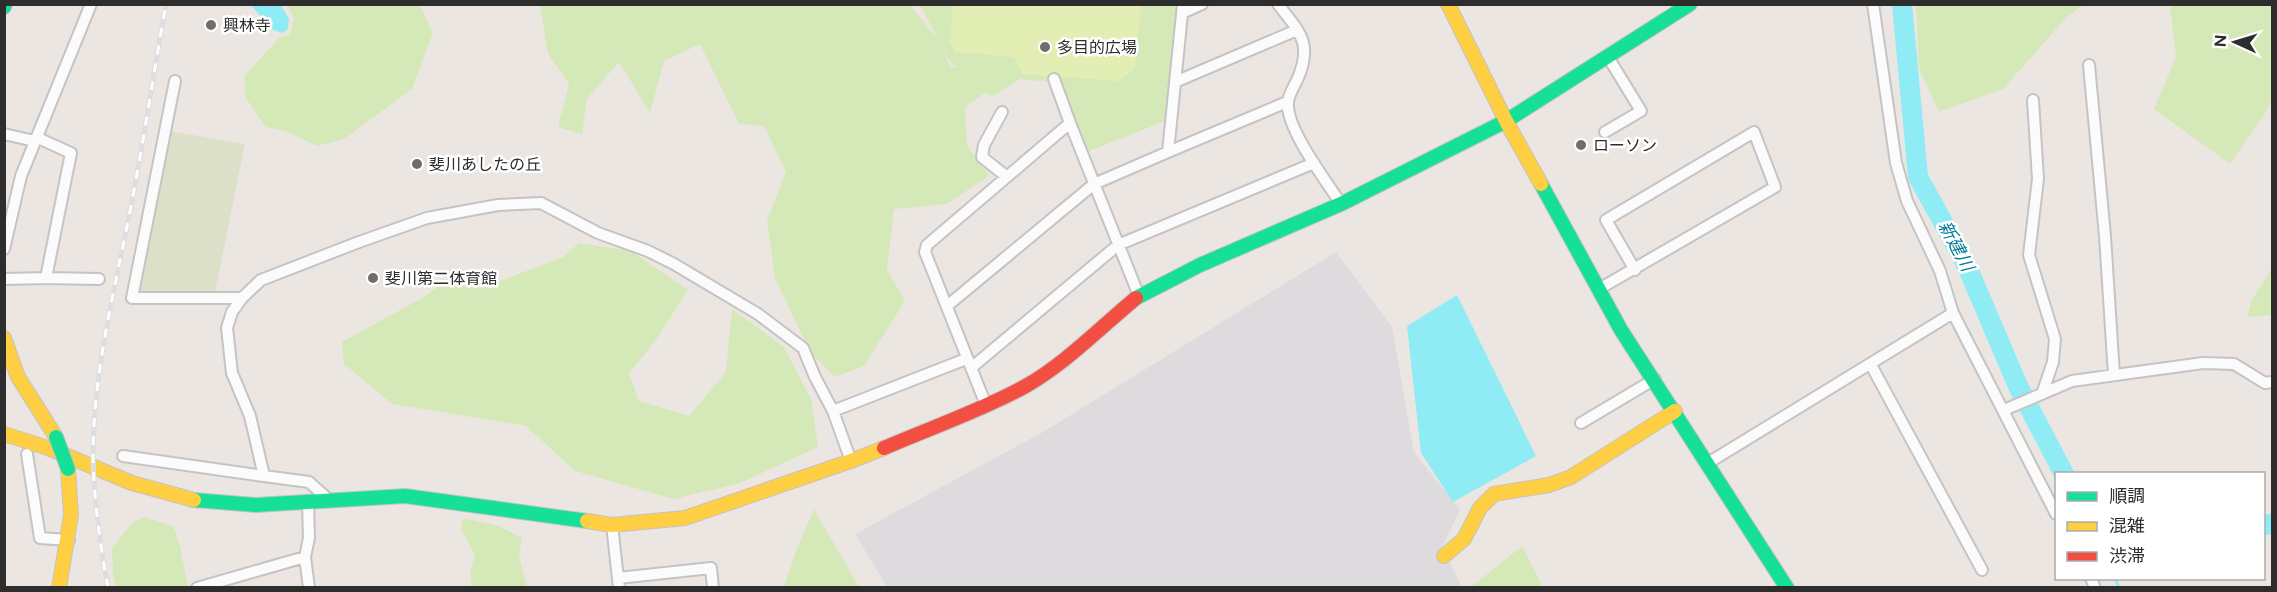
<svg xmlns="http://www.w3.org/2000/svg" width="2277" height="592" viewBox="0 0 2277 592" font-family="Figtree,'Noto Sans JP',sans-serif">
<style>
.industrial{fill:#dedbde}
.green{fill:#d5e9b8}
.cemetery{fill:#dce0c8}
.pitch{fill:#e3eeb5}
.water{fill:#8fecf4}
.lines{fill:none;stroke-linecap:round;stroke-linejoin:round}
.stream{stroke:#8fecf4;stroke-width:3}
.river{stroke:#8fecf4;stroke-width:20}
.street-casing{stroke:#c5c3c4;stroke-width:14}
.fast-casing{stroke:#c5c3c4;stroke-width:16}
.slow-casing{stroke:#c5c3c4;stroke-width:16}
.jam-casing{stroke:#c5c3c4;stroke-width:16}
.street{stroke:#fcfbfb;stroke-width:10}
.fast{stroke:#16e098;stroke-width:14}
.slow{stroke:#ffcf43;stroke-width:14}
.jam{stroke:#f24e42;stroke-width:14}
.rail-casing{stroke:#dedee0;stroke-width:5}
.rail{stroke:#fff;stroke-width:3;stroke-dasharray:9;stroke-linecap:butt}
.fast-bridge-casing{stroke:#c5c3c4;stroke-width:16;stroke-linecap:butt}
.fast-bridge{stroke:#16e098;stroke-width:14}
.poi-dot{fill:#706e6c;stroke:#fff;stroke-width:2}
.labels{text-anchor:middle;stroke-width:5;stroke-linejoin:round;paint-order:stroke}
.poi-label{font-size:16px;fill:#2d2d2d;stroke:#fff;text-anchor:start}
.water-label{font-size:18px;font-style:italic;fill:#037d96;stroke:#fff}
</style>
<rect width="100%" height="100%" fill="#ece6e2"/>
<path class="industrial" d="M 1336,252 L 1392,327 L 1414,452 L 1460,510 L 1442,547 L 1462,587 L 887,587 L 855,534 L 1043,432 Z"/>
<path class="green" d="M 287,5 L 420,5 L 433,33 L 412,89 L 344,139 L 317,146 L 286,131 L 266,127 L 245,97 L 245,75 L 279,38 L 290,34 L 294,18 Z
M 540,5 L 910,5 L 939,41 L 950,67 L 957,68 L 948,59 L 920,5 L 1178,5 L 1165,121 L 1087,152 L 1061,83 L 1019,79 L 992,97 L 986,92 L 965,108 L 967,145 L 989,176 L 947,204 L 894,209 L 887,270 L 905,301 L 864,366 L 835,377 L 810,352 L 775,278 L 767,220 L 786,172 L 764,126 L 739,124 L 700,44 L 664,61 L 650,113 L 619,62 L 587,99 L 582,134 L 558,127 L 569,84 L 548,54 Z
M 1916,5 L 1916,4 L 2083,5 L 2066,18 L 2003,89 L 1939,112 L 1919,69 Z
M 2170,5 L 2272,5 L 2272,103 L 2230,164 L 2154,109 L 2176,57 Z
M 579,243 L 631,251 L 688,290 L 657,338 L 629,374 L 639,401 L 689,416 L 726,372 L 732,309 L 784,347 L 811,399 L 818,447 L 740,483 L 674,499 L 575,471 L 526,426 L 392,404 L 344,364 L 342,342 L 422,298 L 450,279 L 479,289 L 563,257 Z
M 2272,268 L 2272,315 L 2247,317 L 2252,300 Z
M 814,509 L 859,587 L 784,587 L 795,554 Z
M 145,517 L 173,526 L 180,546 L 188,587 L 116,587 L 113,575 L 112,548 L 133,522 Z
M 463,518 L 499,526 L 522,538 L 519,556 L 527,587 L 472,587 L 470,571 L 475,555 L 461,529 Z
M 1522,546 L 1543,587 L 1471,587 Z"/>
<path class="cemetery" d="M 170,131 L 245,144 L 215,292 L 143,294 L 139,287 Z"/>
<path class="pitch" d="M 953,5 L 1141,5 L 1135,68 L 1119,81 L 1023,74 L 1014,57 L 955,52 L 950,42 Z"/>
<path class="water" d="M 251,5 L 281,5 L 289,19 L 288,29 L 282,33 L 271,29 Z
M 1457,295 L 1536,456 L 1453,502 L 1421,453 L 1407,326 Z"/>
<g class="lines">
<path class="stream" d="M 2115,578 L 2119,588"/>
<path class="river" d="M 1902,4 L 1918,177 L 1966,264 L 2018,386 L 2064,474
M 2264,525 L 2272,524"/>
<g class="street-casing">
<path id="street" d="M 1278,4 C 1299,32 1313,42 1298,78 C 1295,85 1288,95 1288,103 C 1286,129 1327,182 1341,204
M 1873,4 L 1896,163 L 1907,201 L 1940,271 L 1953,313 L 2056,514
M 1182,13 L 1202,4
M 2089,65 L 2105,236 L 2114,375
M 1054,79 L 1070,123
M 175,81 L 132,298 L 242,298
M 1175,82 L 1297,30
M 2033,100 L 2038,179 L 2029,255 L 2055,339 L 2053,362 L 2042,394
M 1002,112 L 984,145 L 982,157 L 1007,177
M 1605,132 L 1641,111 L 1608,57
M 4,134 L 30,140 L 38,138 L 71,153 L 46,278 L 4,279
M 1168,152 L 1287,102
M 4,249 L 21,176 L 91,4
M 46,278 L 99,279
M 1599,289 L 1775,187 L 1754,132 L 1606,220 L 1635,270
M 947,306 L 1094,184 L 1168,152 L 1183,4
M 1871,365 L 1982,570
M 971,368 L 1118,245 L 1314,163
M 986,405 L 925,252 L 927,245 L 1070,123 L 1139,296
M 2004,410 L 2072,381 L 2203,363 L 2234,364 L 2265,383 L 2272,382
M 833,411 L 966,359
M 1581,423 L 1655,379
M 27,454 L 40,538 L 69,540
M 123,456 L 264,476
M 1708,463 L 1953,313
M 329,500 L 309,482 L 264,476 L 250,416 L 232,373 L 227,328 L 232,312 L 242,298 L 261,280 L 359,242 L 427,218 L 498,205 L 541,203 L 598,233 L 648,251 L 674,264 L 758,314 L 803,348 L 815,377 L 833,411 L 851,461
M 308,502 L 309,538 L 305,557 L 309,588
M 612,525 L 619,588
M 618,578 L 711,568 L 713,588
M 2091,578 L 2095,588
M 197,588 L 305,557"/>
</g>
<g class="fast-casing">
<path id="fast" d="M 4,7 L 5,4
M 1541,184 L 1621,330 L 1787,588
M 1136,298 L 1200,265 L 1341,204 L 1506,121 L 1690,4
M 194,500 L 256,505 L 405,496 L 587,521"/>
</g>
<g class="slow-casing">
<path id="slow" d="M 1448,4 L 1506,121 L 1541,184
M 4,338 L 18,377 L 56,437
M 4,434 L 48,448 L 132,483 L 194,500
M 587,521 L 612,525 L 685,518 L 851,461 L 884,448
M 1444,556 L 1464,539 L 1480,508 L 1494,494 L 1549,485 L 1571,477 L 1675,411
M 59,588 L 71,515 L 68,469"/>
</g>
<g class="jam-casing">
<path id="jam" d="M 884,448 C 930,428 980,411 1024,387 C 1064,365 1101,327 1136,298"/>
</g>
<use href="#street" class="street"/>
<use href="#fast" class="fast"/>
<use href="#slow" class="slow"/>
<use href="#jam" class="jam"/>
<g class="rail-casing">
<path id="rail" d="M 108,588 C 100,544 94,501 93,457 C 93,372 115,289 131,206 C 144,139 154,71 166,4"/>
</g>
<use href="#rail" class="rail"/>
<g class="fast-bridge-casing">
<path id="fast-bridge" d="M 56,437 L 68,469"/>
</g>
<use href="#fast-bridge" class="fast-bridge"/>
</g>
<g class="poi-dot">
<circle cx="211" cy="25" r="6"/>
<circle cx="1045" cy="47" r="6"/>
<circle cx="1581" cy="145" r="6"/>
<circle cx="417" cy="164" r="6"/>
<circle cx="373" cy="278" r="6"/>
</g>
<g class="labels">
<g class="poi-label">
<text x="223" y="31">興林寺</text>
<text x="1057" y="53">多目的広場</text>
<text x="1593" y="151">ローソン</text>
<text x="429" y="170">斐川あしたの丘</text>
<text x="385" y="284">斐川第二体育館</text>
</g>
<g class="water-label">
<text transform="translate(1956 246) rotate(62)" y="6">新建川</text>
</g>
</g>
<rect width="2277" height="592" fill="none" stroke="#2d2d2d" stroke-width="12"/>
<rect x="2055" y="472" width="210" height="108" fill="#ffffff" stroke="#ababab" stroke-width="1.5"/>
<rect x="2067" y="492" width="30" height="9" fill="#16e098" stroke="#ababab" stroke-width="1.5"/>
<text x="2109" y="502" font-size="18" fill="#2d2d2d">順調</text>
<rect x="2067" y="522" width="30" height="9" fill="#ffcf43" stroke="#ababab" stroke-width="1.5"/>
<text x="2109" y="532" font-size="18" fill="#2d2d2d">混雑</text>
<rect x="2067" y="552" width="30" height="9" fill="#f24e42" stroke="#ababab" stroke-width="1.5"/>
<text x="2109" y="562" font-size="18" fill="#2d2d2d">渋滞</text>
<g transform="translate(2235 42) rotate(274)" stroke="#ffffff" stroke-width="4.5" paint-order="stroke">
<path d="M0-4.5L10 22L0 15L-10 22Z" fill="#2d2d2d"/>
<text y="-9" font-size="16" font-weight="bold" text-anchor="middle" fill="#2d2d2d">N</text>
</g>
</svg>
